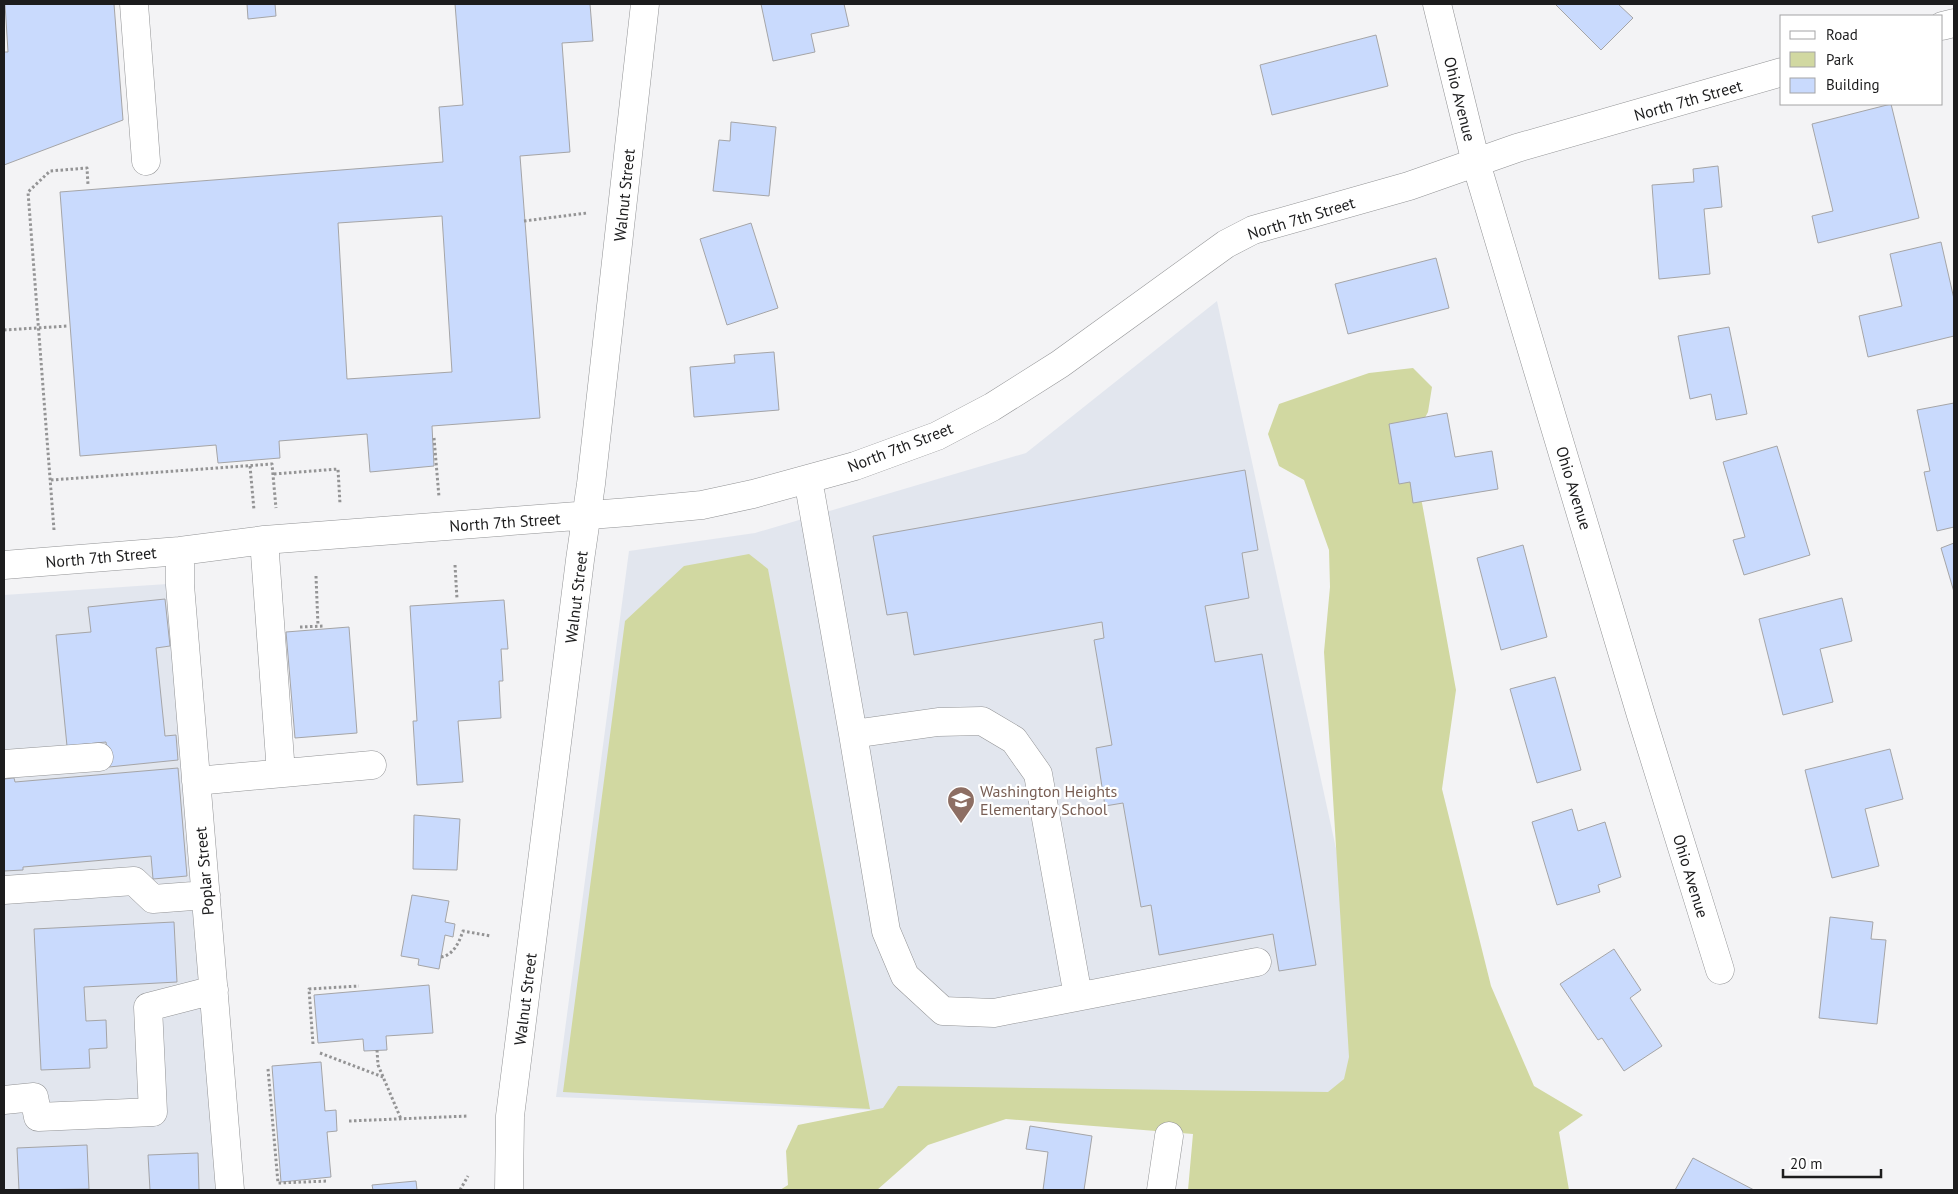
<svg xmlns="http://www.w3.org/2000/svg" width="1958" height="1194" viewBox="0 0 1958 1194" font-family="'PT Sans',sans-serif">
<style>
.built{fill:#e2e6ee}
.green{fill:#d1d8a1}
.building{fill:#c9dafd;stroke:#a5a5a7;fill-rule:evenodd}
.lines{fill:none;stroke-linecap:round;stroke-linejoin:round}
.minor-casing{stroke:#929395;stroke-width:29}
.path{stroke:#949495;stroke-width:3;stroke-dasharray:2.5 2.5;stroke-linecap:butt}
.minor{stroke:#fff;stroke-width:28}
.labels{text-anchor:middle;stroke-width:4.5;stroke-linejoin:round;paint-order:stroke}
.street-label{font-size:16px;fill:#1c1c1d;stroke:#fff}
.education-label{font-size:16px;fill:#785e54;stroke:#fff;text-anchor:start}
</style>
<rect width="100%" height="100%" fill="#f3f3f5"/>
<path class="built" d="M 1217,301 L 1390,1097 L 1326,1101 L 870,1110 L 556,1097 L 629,551 L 755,533 L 1026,453 Z
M 167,584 L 218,1190 L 4,1190 L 4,595 Z"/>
<path class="green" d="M 1413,368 L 1432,387 L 1428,412 L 1412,442 L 1412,476 L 1422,503 L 1456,690 L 1442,789 L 1491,986 L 1534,1086 L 1583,1115 L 1559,1132 L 1569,1190 L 1188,1190 L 1193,1134 L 1006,1119 L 928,1145 L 877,1190 L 780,1190 L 788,1185 L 786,1151 L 798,1125 L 883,1108 L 898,1086 L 1328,1092 L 1344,1079 L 1349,1057 L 1324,652 L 1330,587 L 1329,550 L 1304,480 L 1279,466 L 1268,434 L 1279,404 L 1369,373 Z
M 749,554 L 768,569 L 870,1109 L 563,1092 L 625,621 L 684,566 Z"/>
<path class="building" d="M 5,4 L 114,4 L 123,120 L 4,165 L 4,52 L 8,52 Z
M 247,4 L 275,4 L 276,16 L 248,19 Z
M 455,4 L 590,4 L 593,41 L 562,43 L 570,152 L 520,156 L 540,418 L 432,426 L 434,466 L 370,472 L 367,434 L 279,441 L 280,458 L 218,463 L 216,445 L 80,456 L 60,192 L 443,162 L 439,107 L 463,105 ZM 442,216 L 452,372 L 347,379 L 338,223 Z
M 761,4 L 844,4 L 849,26 L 811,34 L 815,52 L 773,61 Z
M 1557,4 L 1618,4 L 1633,18 L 1601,50 L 1556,5 Z
M 1376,35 L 1388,86 L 1272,115 L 1260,65 Z
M 1891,104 L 1919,218 L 1818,243 L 1812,216 L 1833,211 L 1812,124 Z
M 731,122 L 776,127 L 769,196 L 713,191 L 719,140 L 730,141 Z
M 1718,166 L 1722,207 L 1704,209 L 1710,274 L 1659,279 L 1652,185 L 1694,182 L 1693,169 Z
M 751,223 L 778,308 L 727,325 L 700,239 Z
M 1941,242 L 1954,299 L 1954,336 L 1868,357 L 1859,316 L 1902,306 L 1890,254 Z
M 1436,258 L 1449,308 L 1348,334 L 1335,284 Z
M 1729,327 L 1747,414 L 1716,420 L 1711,394 L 1690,399 L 1678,336 Z
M 774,352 L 779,410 L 694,417 L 690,367 L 735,363 L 734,355 Z
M 1954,403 L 1954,527 L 1937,531 L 1924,472 L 1930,471 L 1917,410 Z
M 1447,413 L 1455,457 L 1492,451 L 1498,489 L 1413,503 L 1410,482 L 1399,484 L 1389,424 Z
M 1777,446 L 1810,555 L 1744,575 L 1733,540 L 1745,537 L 1723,462 Z
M 1245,470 L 1258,550 L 1242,553 L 1249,598 L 1205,606 L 1215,662 L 1262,654 L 1316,965 L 1279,971 L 1273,934 L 1159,955 L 1151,905 L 1141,907 L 1123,803 L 1105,806 L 1096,748 L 1112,745 L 1094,640 L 1104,638 L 1102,622 L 914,655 L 907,612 L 887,615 L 873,536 Z
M 1954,543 L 1954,592 L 1941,548 Z
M 1523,545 L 1547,637 L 1501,650 L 1477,558 Z
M 1842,598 L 1852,641 L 1820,649 L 1833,702 L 1783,715 L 1759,619 Z
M 165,599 L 170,646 L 156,648 L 165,736 L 176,735 L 178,760 L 109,767 L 106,742 L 67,746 L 56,635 L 91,632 L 88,607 Z
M 504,600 L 508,649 L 501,649 L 503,681 L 499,681 L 501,718 L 458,721 L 463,782 L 417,785 L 413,721 L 417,721 L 410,606 Z
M 349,627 L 357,733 L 295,738 L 286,632 Z
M 1555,677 L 1581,770 L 1537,783 L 1510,689 Z
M 1890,749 L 1903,799 L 1865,809 L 1879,866 L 1832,878 L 1805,770 Z
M 178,768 L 187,876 L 153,879 L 151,856 L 23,867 L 23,870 L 4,871 L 4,779 L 14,778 L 15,782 Z
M 1572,809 L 1578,831 L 1605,822 L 1621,877 L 1598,885 L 1600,892 L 1557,905 L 1532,822 Z
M 414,815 L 460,819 L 457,870 L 413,869 Z
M 412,895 L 449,901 L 445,922 L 455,924 L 453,937 L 445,935 L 439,969 L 418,965 L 419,959 L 401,956 Z
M 1830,917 L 1873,922 L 1871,939 L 1886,940 L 1877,1024 L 1819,1018 Z
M 174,922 L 177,982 L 84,987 L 86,1021 L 106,1020 L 107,1048 L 89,1049 L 90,1068 L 41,1070 L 34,929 Z
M 1614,949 L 1641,990 L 1630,998 L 1662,1046 L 1624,1071 L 1602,1038 L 1598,1040 L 1560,984 Z
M 429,985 L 433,1033 L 386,1036 L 387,1050 L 364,1051 L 363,1039 L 318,1043 L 314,995 Z
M 321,1062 L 325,1111 L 336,1110 L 337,1131 L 327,1132 L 331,1177 L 281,1182 L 272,1066 Z
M 1030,1126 L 1092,1136 L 1084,1190 L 1043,1190 L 1048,1152 L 1026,1149 Z
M 87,1145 L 89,1189 L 19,1190 L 17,1148 Z
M 198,1153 L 199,1190 L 150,1190 L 148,1155 Z
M 1693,1158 L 1754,1190 L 1675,1190 Z
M 416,1181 L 417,1190 L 373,1190 L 372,1185 Z"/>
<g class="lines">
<g class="minor-casing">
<path id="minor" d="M 134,4 L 146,161
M 1437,4 L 1476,163 L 1641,715 L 1720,970
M 1942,26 L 1954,23
M 808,479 L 853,734 L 886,931 L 905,976 L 943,1011 L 994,1013 L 1257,962
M 264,540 L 281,773
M 180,551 L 180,585 L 230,1190
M 4,565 L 180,551 L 264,540 L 629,512 L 702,505 L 753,494 L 855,466 L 937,436 L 992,407 L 1060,364 L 1226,244 L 1253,230 L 1409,186 L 1517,148 L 1782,72
M 853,734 L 938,722 L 982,721 L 1014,740 L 1038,774 L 1078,996
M 4,764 L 99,757
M 196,781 L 372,765
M 4,890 L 134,881 L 153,899 L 206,895
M 4,1100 L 34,1097 L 38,1117 L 153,1112 L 148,1007 L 214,990
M 509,1190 L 510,1116 L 580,560 L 591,484 L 645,4
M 1161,1190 L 1169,1136"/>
</g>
<path class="path" d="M 524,221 L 587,213
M 4,330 L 68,326
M 434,438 L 439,497
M 250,466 L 254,510
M 274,474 L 338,469 L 340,504
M 51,480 L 272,464 L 276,508
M 54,530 L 28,192 L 50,171 L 87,168 L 88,185
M 455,565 L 457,599
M 316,576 L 318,626
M 300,627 L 325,626
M 441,957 C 454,955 459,942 463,931 L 491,936
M 313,1044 L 309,989 L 359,986
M 377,1050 L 378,1065 L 401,1119
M 320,1053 L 383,1077
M 268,1069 L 278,1183 L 328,1181
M 349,1121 L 468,1116
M 460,1190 L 468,1176"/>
<use href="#minor" class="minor"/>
</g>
<defs>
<g id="school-pin" transform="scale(1.4375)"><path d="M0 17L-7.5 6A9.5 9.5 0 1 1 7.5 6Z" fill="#8d6e63" stroke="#fff"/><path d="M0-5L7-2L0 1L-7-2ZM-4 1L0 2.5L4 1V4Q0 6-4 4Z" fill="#fff"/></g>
</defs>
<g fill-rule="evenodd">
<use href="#school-pin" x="961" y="800"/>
</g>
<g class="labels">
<g class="street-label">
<text transform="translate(1460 99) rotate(76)" y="6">Ohio Avenue</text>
<text transform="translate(1688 100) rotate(-16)" y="6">North 7th Street</text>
<text transform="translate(624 195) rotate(-84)" y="6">Walnut Street</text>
<text transform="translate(1301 218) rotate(-17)" y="6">North 7th Street</text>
<text transform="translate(900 447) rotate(-21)" y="6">North 7th Street</text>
<text transform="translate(1574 488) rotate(73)" y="6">Ohio Avenue</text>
<text transform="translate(505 522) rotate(-4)" y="6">North 7th Street</text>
<text transform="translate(101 557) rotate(-5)" y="6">North 7th Street</text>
<text transform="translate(576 597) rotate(-83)" y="6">Walnut Street</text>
<text transform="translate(204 871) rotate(-95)" y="6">Poplar Street</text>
<text transform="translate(1691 876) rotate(73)" y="6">Ohio Avenue</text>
<text transform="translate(525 999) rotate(-83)" y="6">Walnut Street</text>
</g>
<g class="education-label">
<text x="980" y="797">Washington Heights<tspan x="980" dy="18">Elementary School</tspan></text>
</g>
</g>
<rect width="1958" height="1194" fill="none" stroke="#1c1c1d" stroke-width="10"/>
<rect x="1780" y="15" width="162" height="90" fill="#ffffff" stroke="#a4a4a5"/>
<rect x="1790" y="31" width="25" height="8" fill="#ffffff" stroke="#a4a4a5"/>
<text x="1826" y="40" font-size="15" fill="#1c1c1d">Road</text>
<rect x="1790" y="52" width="25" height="15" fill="#d1d8a1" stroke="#a4a4a5"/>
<text x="1826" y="65" font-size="15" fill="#1c1c1d">Park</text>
<rect x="1790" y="78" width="25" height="15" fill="#c9dafd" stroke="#a4a4a5"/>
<text x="1826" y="90" font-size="15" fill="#1c1c1d">Building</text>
<path d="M1783 1169v8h98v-8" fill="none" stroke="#1c1c1d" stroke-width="2.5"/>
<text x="1790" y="1169" font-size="15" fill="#1c1c1d" stroke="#ffffff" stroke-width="4" paint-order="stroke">20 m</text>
</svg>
